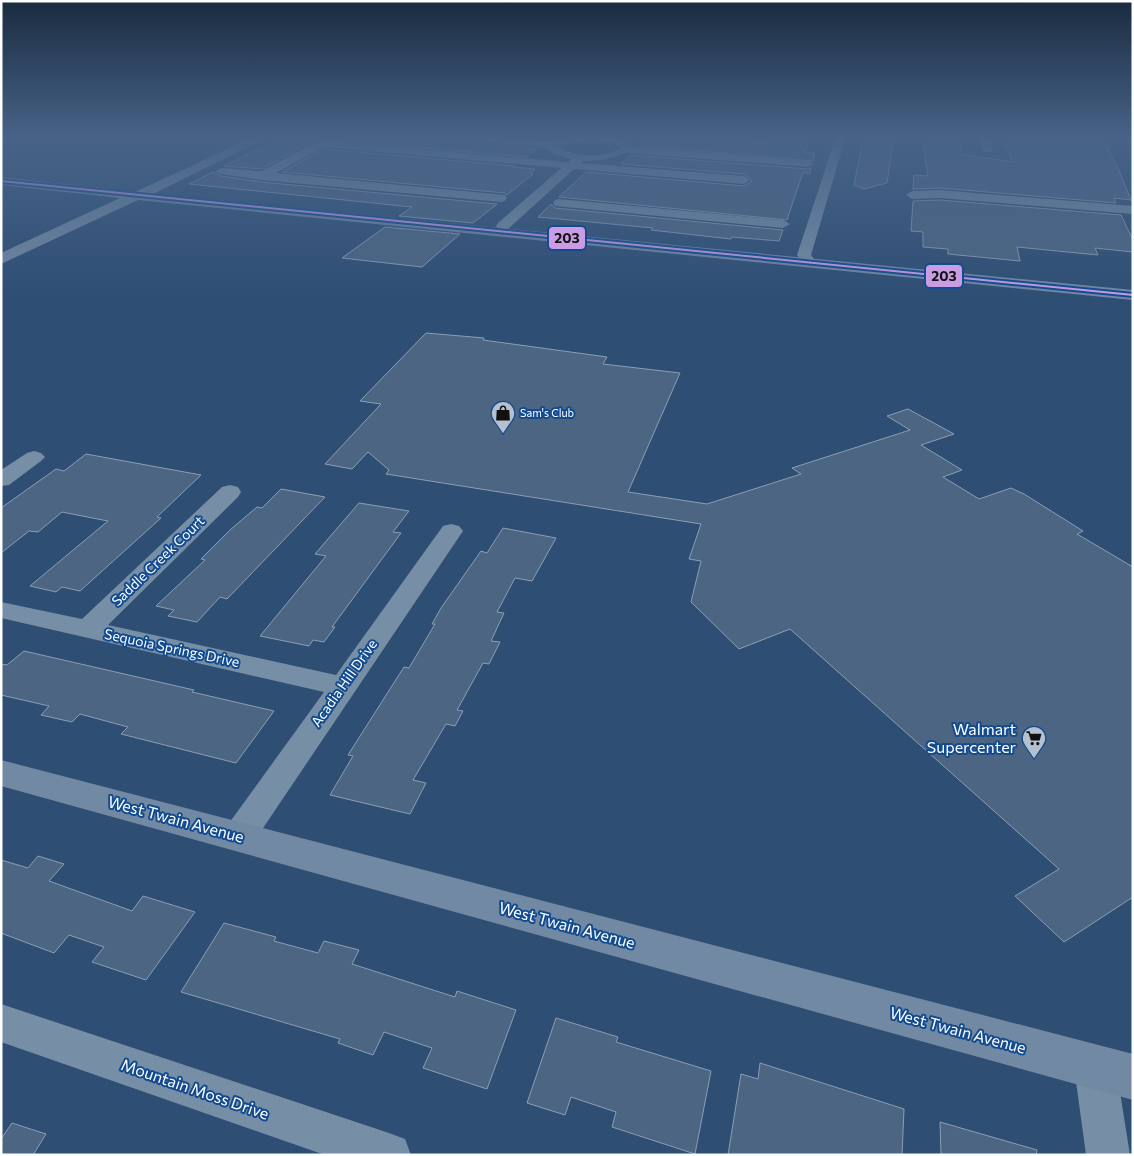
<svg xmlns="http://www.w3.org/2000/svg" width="1134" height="1156" viewBox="0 0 1134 1156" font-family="Commissioner,sans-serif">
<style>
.building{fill:#4c6583;stroke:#8b9eb5}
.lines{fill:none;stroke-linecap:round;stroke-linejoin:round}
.street{fill:#768ea6;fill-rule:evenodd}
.secondary{fill:#7289a3;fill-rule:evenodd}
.bus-1-casing{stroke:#124b90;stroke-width:4}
.bus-1{fill:#c99ce3;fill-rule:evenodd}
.labels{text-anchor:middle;stroke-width:4;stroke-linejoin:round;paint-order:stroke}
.far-poi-label{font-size:11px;fill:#fff;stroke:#124b90;text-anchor:start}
.street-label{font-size:14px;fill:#fff;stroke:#124b90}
.near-poi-label{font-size:16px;fill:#fff;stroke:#124b90;text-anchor:end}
.near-street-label{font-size:16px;fill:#fff;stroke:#124b90}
.line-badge{stroke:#124b90;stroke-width:2}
.pale-badge-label{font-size:14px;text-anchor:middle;font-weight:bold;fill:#111}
</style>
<rect width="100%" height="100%" fill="#2f4e73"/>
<path class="building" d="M 286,136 L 323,136 L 261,169 L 224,166 Z
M 344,136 L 444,136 L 451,141 L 536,149 L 527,157 L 339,141 Z
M 674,136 L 757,136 L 753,143 L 756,148 L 766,147 L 771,136 L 807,136 L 806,141 L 809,141 L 804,152 L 815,153 L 813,161 L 638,146 L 644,139 L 671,141 Z
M 871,136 L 894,136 L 887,183 L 864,189 L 854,185 L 863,140 L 870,141 Z
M 931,136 L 960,138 L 960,154 L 1012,162 L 1006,141 L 1014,141 L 1012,136 L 1101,136 L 1118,168 L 1131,200 L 1114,198 L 1116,203 L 940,188 L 913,189 L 914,175 L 928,176 L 923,145 L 930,145 Z
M 324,149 L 515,166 L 513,167 L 535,169 L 530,173 L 533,174 L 507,195 L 505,193 L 282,172 Z
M 630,155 L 808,169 L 811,168 L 810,174 L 803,172 L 787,220 L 559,197 L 586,172 L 744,186 L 752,181 L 744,174 L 621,164 Z
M 213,172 L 221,176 L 261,182 L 497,204 L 473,223 L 399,216 L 412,207 L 189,184 Z
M 940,200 L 1121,215 L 1133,240 L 1133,252 L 1095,248 L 1098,255 L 1017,247 L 1020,261 L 948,254 L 948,249 L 923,247 L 923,232 L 911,231 L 913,201 Z
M 551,204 L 555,208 L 783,230 L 779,241 L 732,237 L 731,239 L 651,230 L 653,228 L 538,217 Z
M 385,227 L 460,234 L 422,267 L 342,258 Z
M 426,333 L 484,338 L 483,340 L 607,357 L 603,364 L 680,373 L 628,492 L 707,504 L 801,474 L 792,468 L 910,430 L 887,416 L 908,409 L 954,434 L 921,445 L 962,470 L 943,477 L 979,499 L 1011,488 L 1024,494 L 1083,531 L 1077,534 L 1133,567 L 1133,897 L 1064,942 L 1015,896 L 1059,869 L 790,629 L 739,649 L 691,602 L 701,561 L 689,559 L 701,524 L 386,474 L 389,470 L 368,452 L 352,469 L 325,464 L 381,404 L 360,401 Z
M 86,454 L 201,475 L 157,517 L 161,518 L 80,591 L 62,587 L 56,592 L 30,586 L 108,521 L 62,512 L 38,532 L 29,531 L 1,553 L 1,508 L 56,469 L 64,471 Z
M 281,489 L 325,497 L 227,599 L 220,597 L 197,622 L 168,616 L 174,610 L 156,606 L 205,560 L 201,559 L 230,530 L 257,507 L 262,508 Z
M 359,503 L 409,511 L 393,532 L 401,533 L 332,627 L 335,627 L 324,642 L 313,640 L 309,646 L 260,636 L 326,556 L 315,554 Z
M 503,528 L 556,538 L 532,581 L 515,578 L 497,612 L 504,613 L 491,641 L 500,642 L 489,664 L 483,663 L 457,710 L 463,711 L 455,726 L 446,724 L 413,780 L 426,783 L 410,814 L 330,795 L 353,756 L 348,755 L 404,667 L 409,668 L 435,624 L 432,624 L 441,608 L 481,551 L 487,553 Z
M 24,651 L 194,690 L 192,692 L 274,711 L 236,763 L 121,734 L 128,727 L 80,714 L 72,722 L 41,715 L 49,706 L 1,695 L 1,664 L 7,665 Z
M 38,856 L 64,864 L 49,881 L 132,911 L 143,896 L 195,912 L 146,980 L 92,962 L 104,947 L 69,935 L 54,953 L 1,933 L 1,860 L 28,868 Z
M 224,923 L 276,937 L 274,941 L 318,953 L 324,941 L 359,950 L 352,964 L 455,997 L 457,991 L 516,1010 L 487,1089 L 423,1068 L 432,1048 L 384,1032 L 373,1055 L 338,1043 L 340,1039 L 181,992 Z
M 556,1018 L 618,1037 L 616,1042 L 711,1071 L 695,1154 L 612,1127 L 616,1112 L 571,1097 L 565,1115 L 527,1103 Z
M 760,1063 L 904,1109 L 902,1155 L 728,1155 L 741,1074 L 758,1079 Z
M 940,1122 L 1037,1150 L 1036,1155 L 941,1155 Z
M 12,1123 L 46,1134 L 33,1155 L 1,1155 L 1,1139 Z"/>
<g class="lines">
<path class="street" d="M 328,136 L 342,136 L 334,142 L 568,162 L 571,159 L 553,154 L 546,148 L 451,139 L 446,136 C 465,136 484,136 503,138 C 518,139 535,143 549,142 C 569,139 619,126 632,147 L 808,161 L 814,164 L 808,167 L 626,153 L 602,160 L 583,161 L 581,163 L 744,176 L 750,180 L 744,184 L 574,169 L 508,229 L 498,229 L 496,226 L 498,223 L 561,168 L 324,147 L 276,173 L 505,195 L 507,198 L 505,201 L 501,202 L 261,180 L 221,174 L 215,171 L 221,168 L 261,171 ZM 588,140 L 612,142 L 621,147 C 607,159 572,157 558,147 L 560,145 Z
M 759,136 L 769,136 L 764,146 L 756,146 L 755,144 Z
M 836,136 L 846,136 L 811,255 L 817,263 L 810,267 L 805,266 L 797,255 Z
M 980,136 L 990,136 L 993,150 L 992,152 L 984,152 Z
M 1126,136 L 1133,136 L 1133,143 L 1129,142 Z
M 940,190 L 1133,206 L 1133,214 L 940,198 L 912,199 L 906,195 L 912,191 Z
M 559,199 L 783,220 L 790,224 L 783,228 L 555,206 L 553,203 L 555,200 Z
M 34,451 L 41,453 L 45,457 L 41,461 L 9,485 L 1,486 L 1,470 L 27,453 Z
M 230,485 L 238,487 L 241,492 L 238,497 L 108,625 L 336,675 L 443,526 L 451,524 L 459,526 L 463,531 L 251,846 L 239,850 L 227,846 L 222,836 L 227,826 L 324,692 L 1,618 L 1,602 L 82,619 L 222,487 Z
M 1,1004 L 389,1133 L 405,1139 L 411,1155 L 325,1155 L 1,1042 Z
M 1095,1046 L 1110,1052 L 1116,1067 L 1130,1155 L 1086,1155 L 1074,1067 L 1080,1052 Z"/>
<path class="secondary" d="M 256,136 L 271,136 L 153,194 L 1133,290 L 1133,300 L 138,200 L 1,264 L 1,253 L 120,198 L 1,185 L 1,177 L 135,192 Z
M 1,760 L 1133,1054 L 1133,1100 L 1,786 Z"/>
<g class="bus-1-casing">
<path id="bus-1" d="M 1,180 L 1133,294 L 1133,296 L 1,182 Z"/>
</g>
<use href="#bus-1" class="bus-1"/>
</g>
<linearGradient id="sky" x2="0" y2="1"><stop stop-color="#1a2b3f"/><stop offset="0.46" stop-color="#476388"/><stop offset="1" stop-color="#476388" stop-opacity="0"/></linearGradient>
<rect width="1134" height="298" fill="url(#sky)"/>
<defs>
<g id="shop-pin" transform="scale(1.25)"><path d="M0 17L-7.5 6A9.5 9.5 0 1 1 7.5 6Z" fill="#b6c1ce" stroke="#124b90"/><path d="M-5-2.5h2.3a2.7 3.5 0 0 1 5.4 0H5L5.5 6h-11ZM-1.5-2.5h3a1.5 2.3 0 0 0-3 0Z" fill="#111"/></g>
<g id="supermarket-pin" transform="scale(1.25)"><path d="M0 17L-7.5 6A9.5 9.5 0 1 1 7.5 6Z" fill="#b6c1ce" stroke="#124b90"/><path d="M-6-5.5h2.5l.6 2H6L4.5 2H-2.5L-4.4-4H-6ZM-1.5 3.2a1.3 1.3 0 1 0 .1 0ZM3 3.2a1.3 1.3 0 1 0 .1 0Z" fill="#111"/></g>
</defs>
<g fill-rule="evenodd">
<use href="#shop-pin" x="503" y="413"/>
<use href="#supermarket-pin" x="1034" y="738"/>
</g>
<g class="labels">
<g class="far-poi-label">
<text x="520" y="417">Sam's Club</text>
</g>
<g class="street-label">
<text transform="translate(158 561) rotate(-44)" y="5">Saddle Creek Court</text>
<text transform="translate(172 648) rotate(12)" y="5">Sequoia Springs Drive</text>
<text transform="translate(344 683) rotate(-55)" y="5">Acadia Hill Drive</text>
</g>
<g class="near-poi-label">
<text x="1016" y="735">Walmart<tspan x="1016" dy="18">Supercenter</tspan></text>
</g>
<g class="near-street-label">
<text transform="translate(176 819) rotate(15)" y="6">West Twain Avenue</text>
<text transform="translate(567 925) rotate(15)" y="6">West Twain Avenue</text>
<text transform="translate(958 1030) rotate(15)" y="6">West Twain Avenue</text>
<text transform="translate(195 1089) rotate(19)" y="6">Mountain Moss Drive</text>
</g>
</g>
<g class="line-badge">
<rect x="548" y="226" width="38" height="24" rx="5" fill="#c99ce3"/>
<rect x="925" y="264" width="38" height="24" rx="5" fill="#c99ce3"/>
</g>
<g class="pale-badge-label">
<text x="567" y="243">203</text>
<text x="944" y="281">203</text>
</g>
<rect width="1134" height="1156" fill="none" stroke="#ffffff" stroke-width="5"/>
</svg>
